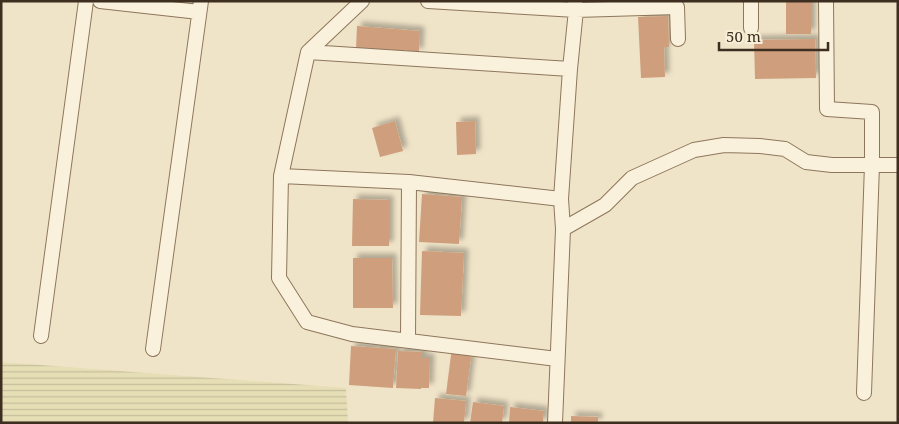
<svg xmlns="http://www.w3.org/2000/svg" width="899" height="424" viewBox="0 0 899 424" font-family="'Noto Serif',serif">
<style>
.farmland{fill:url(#farmland-rules)}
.building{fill:#cf9f7d;filter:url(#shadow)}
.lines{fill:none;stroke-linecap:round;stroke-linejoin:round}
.minor-casing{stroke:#8d765c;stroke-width:16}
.minor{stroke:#faf1dc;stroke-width:14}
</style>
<defs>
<pattern id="farmland-rules" width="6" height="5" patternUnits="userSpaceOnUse" patternTransform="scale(1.25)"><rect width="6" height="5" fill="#e6deb5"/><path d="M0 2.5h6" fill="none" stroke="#c6bf9b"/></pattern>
<filter id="shadow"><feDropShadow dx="4.5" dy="-4.5" stdDeviation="2.5" flood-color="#0004"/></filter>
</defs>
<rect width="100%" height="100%" fill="#f0e4c8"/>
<path class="farmland" d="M 1,362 L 346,388 L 348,423 L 1,423 Z"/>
<path class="building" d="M 786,1 L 811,1 L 811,34 L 786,34 Z
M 668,16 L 669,47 L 664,47 L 665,77 L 641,78 L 638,17 Z
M 357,26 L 420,31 L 419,53 L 404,50 L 404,53 L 393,52 L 393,50 L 385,49 L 385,51 L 365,48 L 364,50 L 356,49 Z
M 815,39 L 816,78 L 755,79 L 754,40 Z
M 395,121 L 403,151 L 380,157 L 372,128 Z
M 475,121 L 476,154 L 457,155 L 456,122 Z
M 422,194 L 462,197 L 459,244 L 419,242 Z
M 353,199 L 389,200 L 389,246 L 352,246 Z
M 422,251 L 464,253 L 461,316 L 420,315 Z
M 353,258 L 392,258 L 393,308 L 353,308 Z
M 351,346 L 396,349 L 393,388 L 349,385 Z
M 452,347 L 472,350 L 466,396 L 446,394 Z
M 398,351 L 422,352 L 422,358 L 430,358 L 429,388 L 421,388 L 421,389 L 396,388 Z
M 435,398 L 466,401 L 464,423 L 433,423 Z
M 473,402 L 504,406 L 502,423 L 470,423 Z
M 510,407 L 544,411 L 543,423 L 509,423 Z
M 571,416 L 598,417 L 598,423 L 571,423 Z"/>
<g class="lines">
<g class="minor-casing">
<path id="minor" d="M 100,1 L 199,12
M 362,1 L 308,52 L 281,176 L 279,278 L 307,322 L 352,334 L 557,359
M 428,1 L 576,10 L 677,7 L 678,39
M 826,1 L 827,109 L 872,112 L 872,165 L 864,393
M 751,28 L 751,1
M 308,52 L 570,69
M 281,176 L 409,182 L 561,199
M 563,229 L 605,205 L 632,178 L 694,150 L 724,145 L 760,146 L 785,149 L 806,162 L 832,165 L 898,165
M 41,336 L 86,1
M 408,340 L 409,182
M 153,349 L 201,1
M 555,423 L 563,229 L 561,199 L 570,69 L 576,10 L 575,1"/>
</g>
<use href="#minor" class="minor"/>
</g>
<rect width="899" height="424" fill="none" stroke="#3d2e20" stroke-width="5"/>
<path d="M719 42v8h109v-8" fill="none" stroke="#3d2e20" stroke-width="2.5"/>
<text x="726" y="42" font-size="15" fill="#3d2e20" stroke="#f7eed8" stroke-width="4" paint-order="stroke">50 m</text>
</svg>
